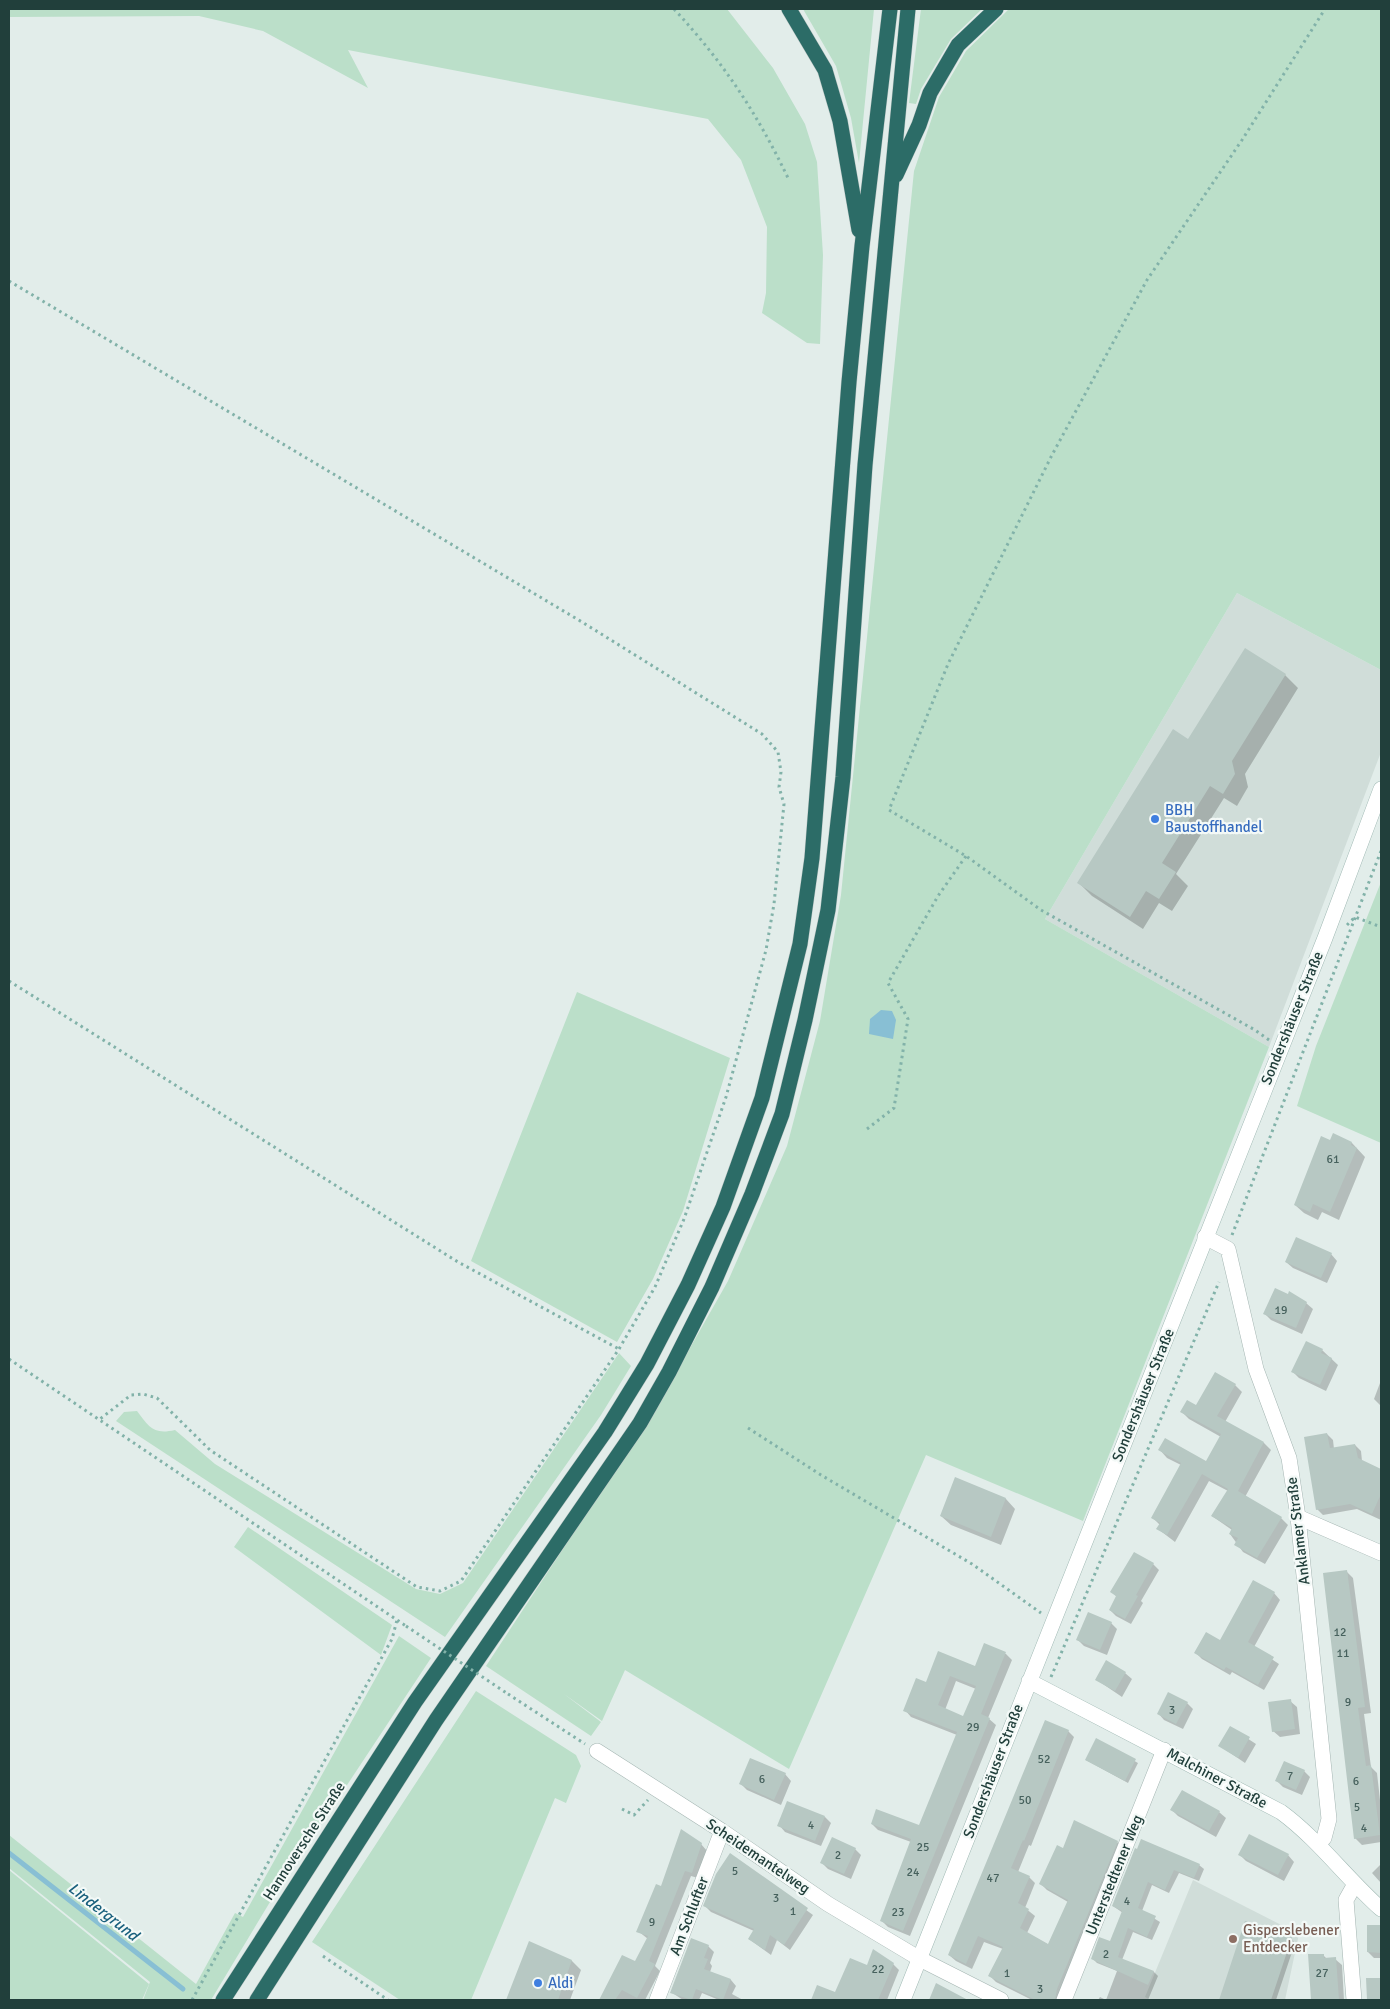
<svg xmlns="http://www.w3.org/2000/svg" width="1390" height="2009" viewBox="0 0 1390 2009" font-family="Signika,sans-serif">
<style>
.built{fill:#d0ddd9}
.green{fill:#bbdfc9}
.water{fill:#88bfd4}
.shadow{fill:#0003;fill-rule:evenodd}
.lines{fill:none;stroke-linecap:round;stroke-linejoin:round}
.stream{stroke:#88bfd4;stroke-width:5}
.building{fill:#b7c8c3;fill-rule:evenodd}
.street-casing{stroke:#a4b5b2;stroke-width:16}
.secondary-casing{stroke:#a0b9b4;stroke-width:16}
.highway-casing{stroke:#c1c9c8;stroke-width:16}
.path{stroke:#82b2a9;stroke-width:3;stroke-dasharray:2.5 4;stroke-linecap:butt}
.street{stroke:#fff;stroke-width:15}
.secondary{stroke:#fff;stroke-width:15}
.highway{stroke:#2c6c67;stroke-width:15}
.path-bridge{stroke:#82b2a9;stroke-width:3;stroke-dasharray:2.5 4;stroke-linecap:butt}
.shop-dot{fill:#3f7fe0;stroke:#f3f9f7;stroke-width:2}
.education-dot{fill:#8d6e63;stroke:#f3f9f7;stroke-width:2}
.labels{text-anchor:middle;stroke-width:4.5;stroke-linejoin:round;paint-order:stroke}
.number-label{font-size:12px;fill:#46615d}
.shop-label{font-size:15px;fill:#366cbe;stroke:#f3f9f7;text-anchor:start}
.street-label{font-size:15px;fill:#213f3b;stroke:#f3f9f7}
.education-label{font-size:15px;fill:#785e54;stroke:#f3f9f7;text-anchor:start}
.water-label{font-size:16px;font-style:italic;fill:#19607d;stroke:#f3f9f7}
</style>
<rect width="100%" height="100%" fill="#e2edea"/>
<path class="built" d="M 1237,593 L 1381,670 L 1381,752 L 1269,1047 L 1045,919 Z
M 1193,1880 L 1299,1934 L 1285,2000 L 1151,2000 L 1145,1997 Z"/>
<path class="green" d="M 9,9 L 727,9 L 773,68 L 805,124 L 817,162 L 823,255 L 820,344 L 807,343 L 762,313 L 766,293 L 767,227 L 741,160 L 708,119 L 348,50 L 368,88 L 263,31 L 199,16 L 9,17 Z
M 803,9 L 874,9 L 859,163 L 851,118 L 836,66 Z
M 921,9 L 982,9 L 951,39 L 921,89 L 916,104 L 909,103 Z
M 1009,9 L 1381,9 L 1381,670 L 1237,593 L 1045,919 L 1269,1047 L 1083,1521 L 926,1455 L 789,1769 L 625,1670 L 602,1721 L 564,1694 L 601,1722 L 591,1736 L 486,1666 L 657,1406 L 728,1281 L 787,1146 L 820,1021 L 841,895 L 914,171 L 939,97 L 966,51 Z
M 1381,882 L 1381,1143 L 1297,1106 L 1316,1046 Z
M 577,992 L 730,1058 L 683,1211 L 653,1279 L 617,1342 L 471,1261 Z
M 619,1353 L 631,1366 L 601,1415 L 445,1637 L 116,1421 L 124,1412 L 137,1411 C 149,1427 153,1435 175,1430 L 215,1464 L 416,1589 L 440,1594 L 463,1583 Z
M 248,1527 L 392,1625 L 381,1655 L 234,1547 Z
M 399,1636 L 431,1658 L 273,1897 L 211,2000 L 143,2000 L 150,1982 L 9,1868 L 9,1835 L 196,1984 L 235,1913 L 243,1917 Z
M 476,1691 L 576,1755 L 581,1766 L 566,1803 L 555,1798 L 471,2000 L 400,2000 L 312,1942 Z
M 9,1870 L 149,1984 L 142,2000 L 9,2000 Z"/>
<path class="water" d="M 881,1010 L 892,1011 L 896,1020 L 893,1039 L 869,1034 L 870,1019 Z"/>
<path class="shadow" d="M 1285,675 L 1298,688 L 1245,774 L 1248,787 L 1237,806 L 1224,798 L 1176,874 L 1188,886 L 1172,911 L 1159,903 L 1143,929 L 1092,896 L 1079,883 L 1189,741 Z
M 1330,1142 L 1352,1143 L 1365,1157 L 1339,1220 L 1322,1212 L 1318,1220 L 1304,1213 L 1295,1205 Z
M 1331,1254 L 1337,1261 L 1327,1283 L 1293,1268 L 1286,1262 Z
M 1306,1303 L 1313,1309 L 1302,1334 L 1271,1320 L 1265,1314 Z
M 1322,1350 L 1338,1365 L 1326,1391 L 1299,1378 L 1293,1372 Z
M 1380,1383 L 1381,1383 L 1381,1406 L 1374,1399 Z
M 1235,1385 L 1242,1392 L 1225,1422 L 1264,1443 L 1271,1450 L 1245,1497 L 1281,1518 L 1288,1525 L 1265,1564 L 1243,1552 L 1230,1534 L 1232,1530 L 1212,1516 L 1228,1491 L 1209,1481 L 1175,1542 L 1158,1529 L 1160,1525 L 1153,1518 L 1181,1465 L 1167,1458 L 1160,1450 L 1207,1462 L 1221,1437 L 1189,1419 L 1182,1412 L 1197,1407 Z
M 1327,1434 L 1333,1440 L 1334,1449 L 1355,1445 L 1361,1451 L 1362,1461 L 1381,1470 L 1381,1520 L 1357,1509 L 1323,1515 L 1317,1509 Z
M 956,1479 L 1006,1499 L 1015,1509 L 1001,1545 L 951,1525 L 941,1516 Z
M 1153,1564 L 1159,1570 L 1141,1601 L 1143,1603 L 1131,1624 L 1116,1616 L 1110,1610 L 1117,1597 L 1112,1592 Z
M 1347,1572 L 1353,1578 L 1371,1713 L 1364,1714 L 1371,1767 L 1377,1773 L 1381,1809 L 1381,1842 L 1362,1845 L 1355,1838 Z
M 1274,1593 L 1280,1600 L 1254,1647 L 1279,1664 L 1264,1690 L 1232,1672 L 1230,1675 L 1202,1659 L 1196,1653 L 1221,1642 Z
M 1111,1623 L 1117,1629 L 1107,1655 L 1084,1646 L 1078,1640 Z
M 985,1645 L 1006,1654 L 1012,1660 L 988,1718 L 996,1725 L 910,1936 L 888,1927 L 882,1921 L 911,1842 L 878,1830 L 872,1824 L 920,1827 L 957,1735 L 911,1717 L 905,1710 L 927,1684 L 939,1653 L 976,1667 ZM 956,1681 L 976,1689 L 964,1718 L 945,1710 Z
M 1125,1673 L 1132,1679 L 1122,1697 L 1097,1680 Z
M 1290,1701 L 1297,1707 L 1300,1734 L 1280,1737 L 1273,1731 Z
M 1187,1703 L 1193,1709 L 1183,1729 L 1164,1720 L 1158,1713 Z
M 1230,1727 L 1256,1744 L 1245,1763 L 1220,1746 Z
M 1068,1731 L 1074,1737 L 1031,1846 L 1029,1845 L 1018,1872 L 1029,1877 L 1035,1883 L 1025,1908 L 1035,1916 L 1027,1933 L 1049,1945 L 1068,1902 L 1047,1890 L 1041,1884 L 1064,1850 L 1117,1842 L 1123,1848 L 1060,2000 L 1032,2000 L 996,1982 L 989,1975 L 1003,1949 L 984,1942 L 972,1969 L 956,1961 L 949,1955 Z
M 1097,1740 L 1138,1763 L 1128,1783 L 1086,1760 Z
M 1304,1771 L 1310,1777 L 1302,1795 L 1283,1787 L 1277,1781 Z
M 785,1774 L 791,1781 L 781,1805 L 747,1790 L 741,1784 Z
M 1172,1810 L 1219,1812 L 1226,1818 L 1216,1837 L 1178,1816 Z
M 825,1817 L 831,1823 L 821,1846 L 785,1832 L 779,1825 Z
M 701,1844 L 707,1851 L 698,1878 L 691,1876 L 655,1966 L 660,1971 L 645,2000 L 600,2000 L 623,1956 L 635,1963 L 648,1939 L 638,1931 Z
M 855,1849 L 861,1855 L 851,1879 L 828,1869 L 822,1863 Z
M 1136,1850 L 1199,1865 L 1204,1869 L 1199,1881 L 1179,1873 L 1169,1893 L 1152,1885 L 1142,1911 L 1160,1922 L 1152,1940 L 1133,1932 L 1122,1960 L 1154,1972 L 1158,1976 L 1148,2000 L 1098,2000 L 1100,1997 L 1106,2000 L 1117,1971 L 1097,1963 L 1092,1958 L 1110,1943 L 1123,1913 L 1113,1906 Z
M 731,1855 L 813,1915 L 790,1950 L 777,1940 L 771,1955 L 749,1939 L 754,1931 L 711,1912 L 705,1906 Z
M 1240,1855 L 1288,1855 L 1294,1862 L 1284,1881 L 1246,1861 Z
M 1381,1864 L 1381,1883 L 1372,1873 Z
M 1246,1923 L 1291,1938 L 1295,1943 L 1276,2000 L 1220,2000 Z
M 1381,1926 L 1381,1958 L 1374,1958 L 1368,1952 Z
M 530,1943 L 572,1961 L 581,1970 L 570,2000 L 508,2000 Z
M 708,1946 L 714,1952 L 710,1963 L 712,1966 L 710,1972 L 731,1980 L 736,1986 L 732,1994 L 743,2000 L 719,2000 L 702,1993 L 699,2000 L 683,2000 L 671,1992 Z
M 1309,1955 L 1323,1955 L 1327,1959 L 1335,1959 L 1342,1965 L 1344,2000 L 1312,2000 Z
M 893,1964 L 899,1970 L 887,2000 L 812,2000 L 818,1987 L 836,1994 L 867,1966 Z"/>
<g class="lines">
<path class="stream" d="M 9,1853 L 183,1989"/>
</g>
<path class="building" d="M 1245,648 L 1286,674 L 1232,761 L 1235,774 L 1223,794 L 1210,786 L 1162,863 L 1176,872 L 1159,899 L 1146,891 L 1130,917 L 1077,883 L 1173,729 L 1188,739 Z
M 1333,1133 L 1352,1142 L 1351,1145 L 1357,1148 L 1330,1212 L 1313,1204 L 1310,1212 L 1294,1205 L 1321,1136 L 1330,1140 Z
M 1296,1237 L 1332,1253 L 1321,1278 L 1285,1262 Z
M 1275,1288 L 1288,1294 L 1289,1291 L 1307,1302 L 1296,1328 L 1263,1314 Z
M 1306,1341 L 1323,1349 L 1321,1353 L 1332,1358 L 1320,1385 L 1291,1372 Z
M 1215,1372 L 1236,1384 L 1217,1416 L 1264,1442 L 1238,1491 L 1282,1517 L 1257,1558 L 1234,1545 L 1238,1538 L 1229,1534 L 1232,1528 L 1211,1516 L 1228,1489 L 1202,1474 L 1167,1535 L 1156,1529 L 1160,1523 L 1151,1518 L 1181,1463 L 1158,1450 L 1165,1438 L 1206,1461 L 1221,1434 L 1180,1412 L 1187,1400 L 1196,1405 Z
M 1327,1433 L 1330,1448 L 1355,1444 L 1358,1458 L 1381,1469 L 1381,1494 L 1372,1514 L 1350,1504 L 1316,1510 L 1304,1437 Z
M 955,1477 L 1006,1498 L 991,1537 L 940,1516 Z
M 1134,1552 L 1154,1563 L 1136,1595 L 1138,1596 L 1125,1619 L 1109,1610 L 1116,1596 L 1110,1592 Z
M 1347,1570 L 1365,1707 L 1358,1708 L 1366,1766 L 1371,1765 L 1380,1835 L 1354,1839 L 1323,1573 Z
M 1253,1580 L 1275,1592 L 1248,1642 L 1274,1657 L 1258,1685 L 1226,1667 L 1224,1670 L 1194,1653 L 1206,1632 L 1220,1640 Z
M 1088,1612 L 1112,1622 L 1100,1650 L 1076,1640 Z
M 984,1643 L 1006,1652 L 981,1714 L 990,1718 L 903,1931 L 880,1921 L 911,1839 L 871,1824 L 876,1809 L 919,1825 L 957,1732 L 903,1711 L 916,1678 L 926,1682 L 938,1651 L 975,1666 ZM 950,1676 L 976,1686 L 963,1716 L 938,1705 Z
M 1106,1660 L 1126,1672 L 1115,1691 L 1095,1680 Z
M 1168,1692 L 1188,1702 L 1176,1724 L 1157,1714 Z
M 1291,1699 L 1295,1729 L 1272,1732 L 1268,1702 Z
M 1045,1720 L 1069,1730 L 1024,1841 L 1023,1840 L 1011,1868 L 1030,1876 L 1018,1903 L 1029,1909 L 1020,1928 L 1048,1944 L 1068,1900 L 1039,1884 L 1057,1845 L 1063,1848 L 1074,1820 L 1118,1841 L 1057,1989 L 1055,2000 L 1035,2000 L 988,1976 L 1003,1947 L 978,1936 L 966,1964 L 948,1955 Z
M 1230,1726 L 1250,1737 L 1238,1758 L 1218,1746 Z
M 1096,1738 L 1136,1759 L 1125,1781 L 1085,1760 Z
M 750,1758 L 786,1773 L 774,1800 L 739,1784 Z
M 1284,1761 L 1305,1770 L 1296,1790 L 1275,1781 Z
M 1182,1790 L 1220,1811 L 1209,1831 L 1170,1810 Z
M 787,1801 L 825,1816 L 815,1841 L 777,1826 Z
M 681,1829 L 702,1843 L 692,1873 L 685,1871 L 649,1961 L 655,1964 L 637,1998 L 622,1990 L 615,2000 L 599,2000 L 622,1955 L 635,1961 L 648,1936 L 636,1932 L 656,1884 L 661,1886 Z
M 1249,1834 L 1289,1854 L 1278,1875 L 1238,1855 Z
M 832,1837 L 856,1848 L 844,1874 L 820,1863 Z
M 1141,1839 L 1200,1864 L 1194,1878 L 1174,1870 L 1165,1890 L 1148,1882 L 1138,1908 L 1156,1916 L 1147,1937 L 1128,1928 L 1118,1957 L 1154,1971 L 1148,1985 L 1091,1959 L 1099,1937 L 1110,1941 L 1122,1911 L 1112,1906 L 1135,1848 L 1137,1849 Z
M 730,1853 L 808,1908 L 784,1945 L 770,1935 L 765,1950 L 748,1939 L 754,1929 L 703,1906 L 716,1874 Z
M 1245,1921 L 1292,1937 L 1271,2000 L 1219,2000 Z
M 1367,1925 L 1381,1925 L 1381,1953 L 1367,1952 Z
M 691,1938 L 709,1945 L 704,1958 L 708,1959 L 704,1969 L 731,1979 L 723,2000 L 696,1989 L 692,2000 L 670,1993 Z
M 529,1941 L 572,1960 L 558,2000 L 506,2000 Z
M 873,1949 L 894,1963 L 878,2000 L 811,2000 L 817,1985 L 835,1992 L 850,1958 L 867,1965 Z
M 1308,1954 L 1324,1954 L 1324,1958 L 1336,1957 L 1339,2000 L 1311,2000 Z
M 1366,1978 L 1381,1978 L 1381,2000 L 1367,2000 Z
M 936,1983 L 968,2000 L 929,2000 Z"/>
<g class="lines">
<g class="street-casing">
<path id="street" d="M 1205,1237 L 1228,1249 L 1256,1369 L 1289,1458 L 1298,1517 L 1329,1819 L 1324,1838 L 1318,1843
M 1298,1517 L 1381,1553
M 597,1751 L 722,1831 L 828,1904 L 920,1959 L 1001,2000
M 657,2000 L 722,1831
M 1064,2000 L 1164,1750
M 1354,2000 L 1346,1900 L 1355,1884"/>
</g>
<g class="secondary-casing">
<path id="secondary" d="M 1029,1681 L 1281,1812 C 1319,1840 1346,1878 1381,1909
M 903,2000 L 1325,938 L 1381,789"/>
</g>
<g class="highway-casing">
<path id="highway" d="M 789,9 L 825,70 L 840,121 L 859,230
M 896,175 L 919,125 L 930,93 L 958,45 L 996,9
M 223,2000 L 415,1702 L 605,1432 L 647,1364 L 688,1285 L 723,1207 L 762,1098 L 800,944 L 812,858 L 849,382 L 862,246 L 890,9
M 257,2000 L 436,1720 L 640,1423 L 669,1372 L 712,1287 L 752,1194 L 782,1114 L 805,1020 L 828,910 L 843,777 L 865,465 L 908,9"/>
</g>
<path class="path" d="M 674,9 C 724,63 757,113 789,180
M 9,281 L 582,622 L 762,734 L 778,752 L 781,772 L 779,787 L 784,804 L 774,904 L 766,950 L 726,1097 L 684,1219 L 655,1287 L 619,1349 L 461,1581 L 440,1591 L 417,1587 L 210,1450 L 157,1398 L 143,1394 L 131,1395 L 100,1419
M 1347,925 L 1355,917 L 1381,927
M 9,981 L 458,1262 L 619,1349
M 1269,1040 L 1255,1030 L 1041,910 L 966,856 L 889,810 L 948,664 L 1052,455 L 1147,280 L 1242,140 L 1325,9
M 867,1129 L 894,1108 L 908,1019 L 888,983 L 938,896 L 966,856
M 1232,1235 L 1381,851
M 9,1359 L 406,1626
M 748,1428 L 821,1475 L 972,1564 L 1041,1613
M 1051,1677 L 1219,1282
M 508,1694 L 585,1744
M 622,1809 L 634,1815 L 648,1800
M 323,1956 L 388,2000
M 192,2000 L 392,1639 L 397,1620"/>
<use href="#street" class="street"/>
<use href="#secondary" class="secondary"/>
<use href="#highway" class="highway"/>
<path class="path-bridge" d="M 406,1626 L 508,1694"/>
</g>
<g class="shop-dot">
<circle cx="1155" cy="819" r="5"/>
<circle cx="538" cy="1983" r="5"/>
</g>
<circle class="education-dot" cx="1233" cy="1939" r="5"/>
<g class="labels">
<g class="number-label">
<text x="1333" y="1163">61</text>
<text x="1281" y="1314">19</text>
<text x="1340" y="1636">12</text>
<text x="1343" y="1657">11</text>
<text x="1348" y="1706">9</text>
<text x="1172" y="1714">3</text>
<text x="973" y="1731">29</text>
<text x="1044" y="1763">52</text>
<text x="1290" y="1780">7</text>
<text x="762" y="1783">6</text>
<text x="1356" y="1785">6</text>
<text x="1025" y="1804">50</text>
<text x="1357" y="1811">5</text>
<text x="811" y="1829">4</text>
<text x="1364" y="1832">4</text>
<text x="923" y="1851">25</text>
<text x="838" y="1859">2</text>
<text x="735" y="1875">5</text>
<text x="913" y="1876">24</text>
<text x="993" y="1882">47</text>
<text x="776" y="1902">3</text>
<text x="1127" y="1905">4</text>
<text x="793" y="1915">1</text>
<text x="898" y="1916">23</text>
<text x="652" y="1926">9</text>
<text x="1106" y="1958">2</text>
<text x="878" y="1973">22</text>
<text x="1007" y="1977">1</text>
<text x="1322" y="1977">27</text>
<text x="1040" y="1993">3</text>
</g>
<g class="shop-label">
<text x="1165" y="815">BBH<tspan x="1165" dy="17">Baustoffhandel</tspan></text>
<text x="548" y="1988">Aldi</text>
</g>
<g class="street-label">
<text transform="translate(1292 1018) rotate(-68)" y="5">Sondershäuser Straße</text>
<text transform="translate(1143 1395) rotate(-68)" y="5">Sondershäuser Straße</text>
<text transform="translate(1298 1531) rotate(-97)" y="5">Anklamer Straße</text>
<text transform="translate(993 1771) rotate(-69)" y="5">Sondershäuser Straße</text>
<text transform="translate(1217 1778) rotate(28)" y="5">Malchiner Straße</text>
<text transform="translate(304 1841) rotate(-57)" y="5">Hannoversche Straße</text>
<text transform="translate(758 1856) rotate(34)" y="5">Scheidemantelweg</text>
<text transform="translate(1114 1875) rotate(-68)" y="5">Unterstedtener Weg</text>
<text transform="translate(689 1916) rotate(-69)" y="5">Am Schlufter</text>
</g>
<g class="education-label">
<text x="1243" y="1935">Gisperslebener<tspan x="1243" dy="17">Entdecker</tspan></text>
</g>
<g class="water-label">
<text transform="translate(104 1911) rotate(38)" y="6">Lindergrund</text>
</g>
</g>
<rect width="1390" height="2009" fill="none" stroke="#213f3b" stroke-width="20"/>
</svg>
